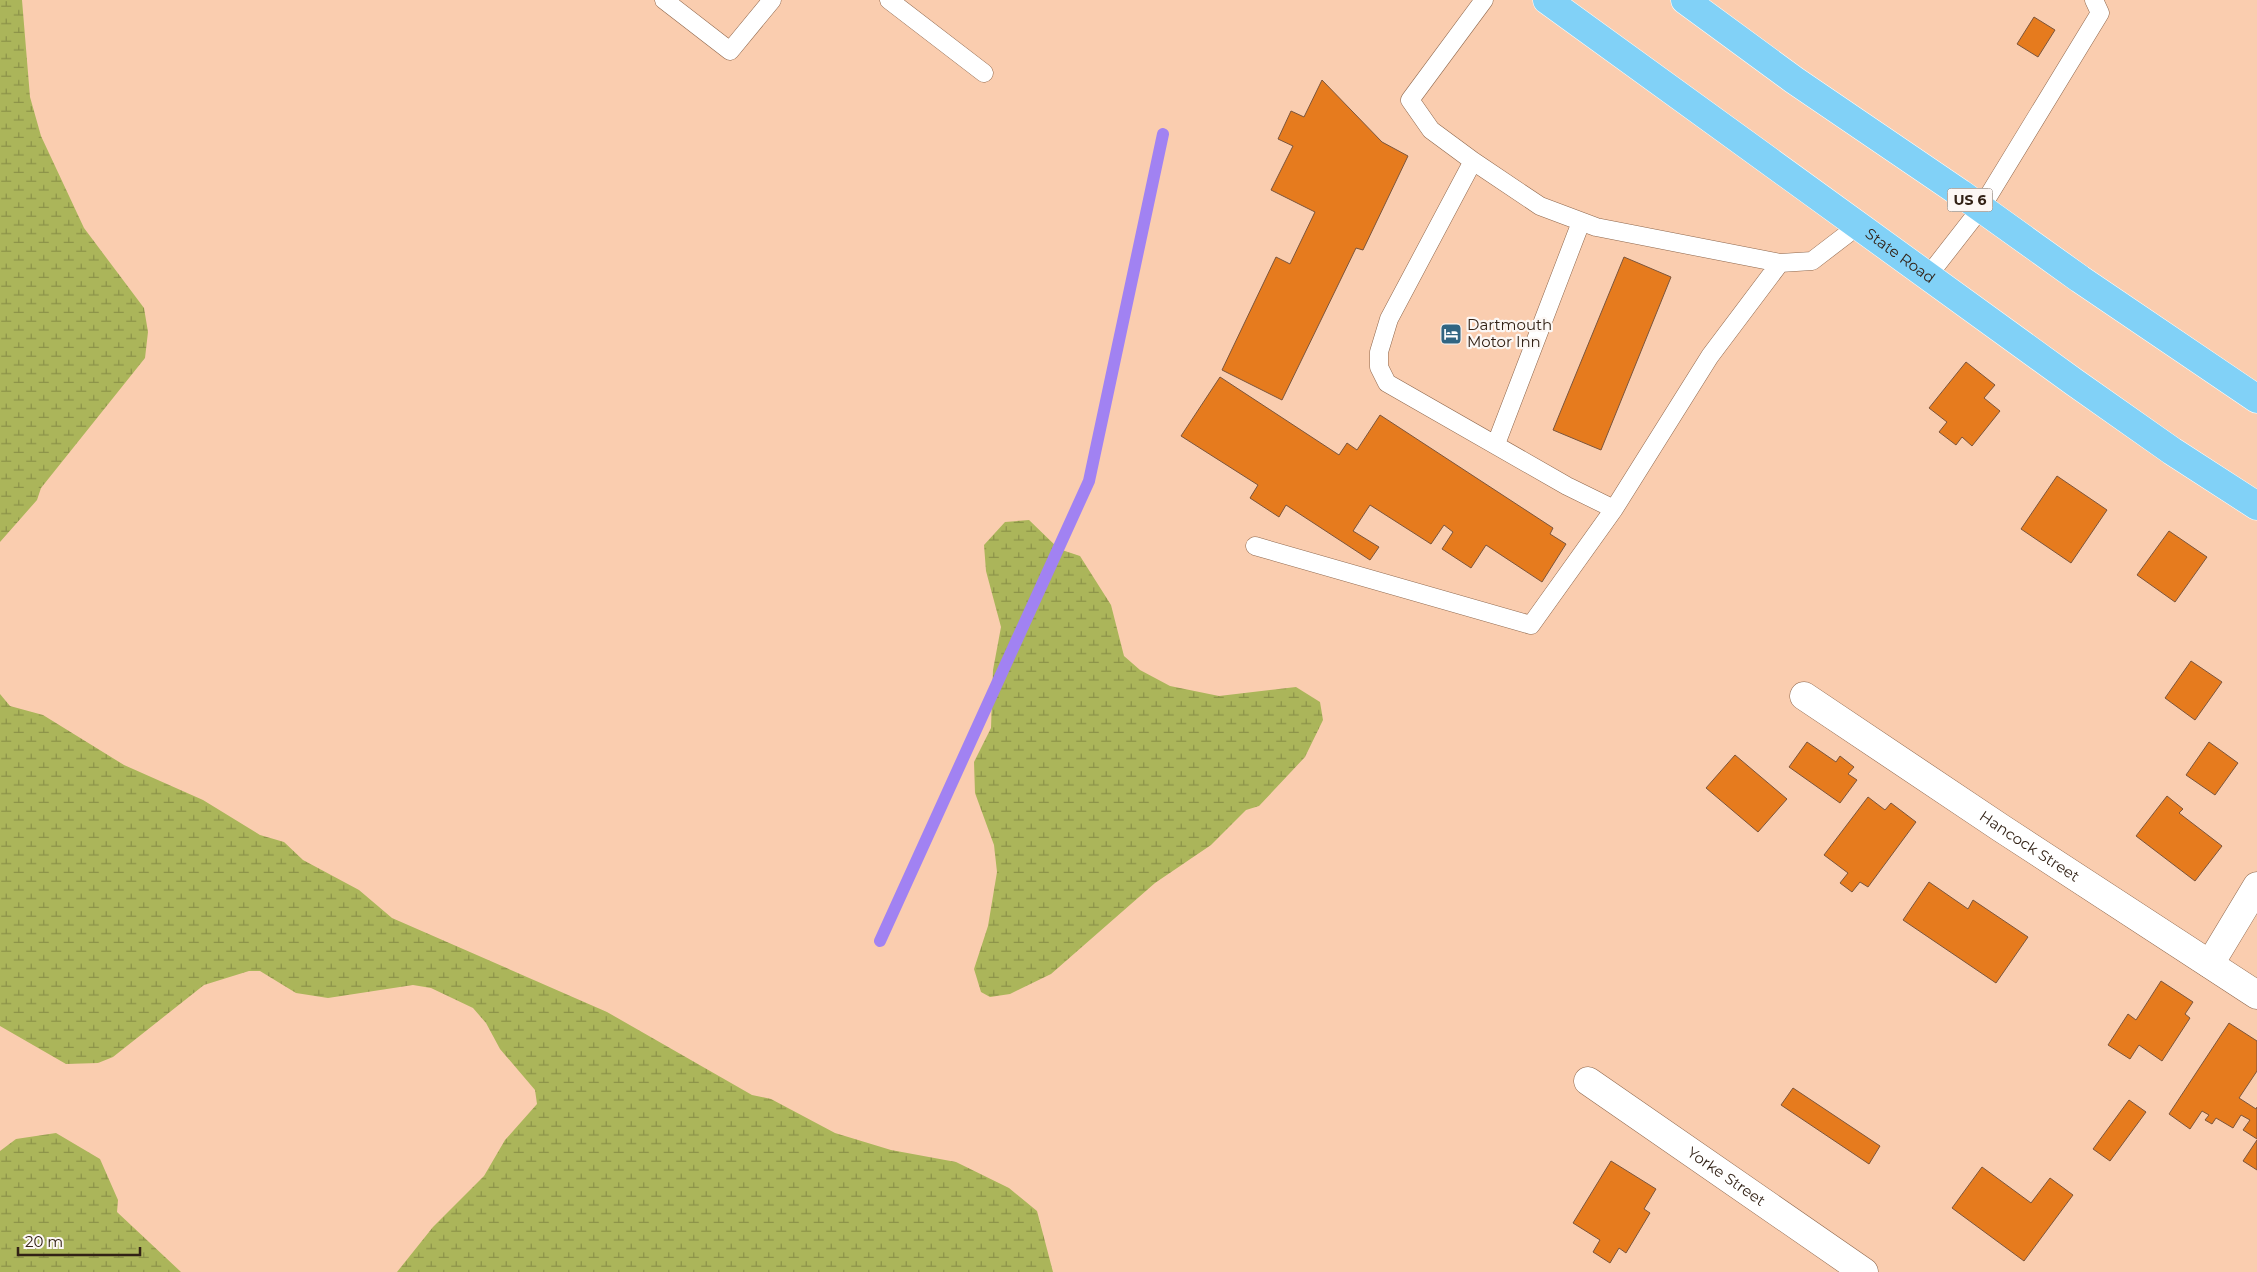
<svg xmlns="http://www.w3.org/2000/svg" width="2257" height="1272" viewBox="0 0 2257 1272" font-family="Montserrat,sans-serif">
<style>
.wetland{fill:url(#wetland-marsh)}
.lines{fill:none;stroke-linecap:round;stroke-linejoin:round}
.stream{stroke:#a182f2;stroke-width:12}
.building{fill:#e67b1e;stroke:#7c553b}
.service-casing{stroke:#8e664b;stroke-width:19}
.minor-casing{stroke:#8e664b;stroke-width:29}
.primary-casing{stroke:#fff;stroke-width:29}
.service{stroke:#fff;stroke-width:18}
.minor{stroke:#fff;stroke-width:28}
.primary{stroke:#81d1f7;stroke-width:28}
.labels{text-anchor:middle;stroke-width:4.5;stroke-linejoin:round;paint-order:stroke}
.shield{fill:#fcf7f4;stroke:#6f6259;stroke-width:1}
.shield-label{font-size:14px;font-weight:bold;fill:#322216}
.street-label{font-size:15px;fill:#322216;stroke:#fcf7f4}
.poi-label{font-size:15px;fill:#322216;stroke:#fcf7f4;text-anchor:start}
</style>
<defs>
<pattern id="wetland-marsh" width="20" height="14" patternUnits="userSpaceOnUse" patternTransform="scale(1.25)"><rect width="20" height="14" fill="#abb55a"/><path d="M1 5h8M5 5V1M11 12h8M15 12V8" fill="none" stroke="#8c9349"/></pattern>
</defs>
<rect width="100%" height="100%" fill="#facdaf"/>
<path class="wetland" d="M 0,0 L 22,0 L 30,97 L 41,136 L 84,228 L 144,308 L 148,332 L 145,358 L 41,488 L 37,500 L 0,542 Z
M 1029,520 L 1059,549 L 1080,556 L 1111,605 L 1124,656 L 1140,670 L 1170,686 L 1219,696 L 1296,687 L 1320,702 L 1323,720 L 1305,757 L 1259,806 L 1246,810 L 1211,845 L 1155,883 L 1051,974 L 1010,994 L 990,997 L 981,992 L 974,969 L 988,926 L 997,872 L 994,845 L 975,793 L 974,762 L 991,728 L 993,670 L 1001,627 L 986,571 L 984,545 L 1005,522 Z
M 0,694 L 10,706 L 43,715 L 124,765 L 203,800 L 260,835 L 284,842 L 303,860 L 359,890 L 392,918 L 607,1012 L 752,1095 L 771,1099 L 835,1133 L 891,1150 L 956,1162 L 1009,1188 L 1037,1211 L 1053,1272 L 397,1272 L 433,1227 L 484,1176 L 505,1140 L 537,1104 L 535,1090 L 500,1049 L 486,1023 L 473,1008 L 431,988 L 413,985 L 328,998 L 296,993 L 260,971 L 249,971 L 204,985 L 113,1057 L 98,1063 L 66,1064 L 0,1026 Z
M 56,1133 L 100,1159 L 118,1200 L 117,1212 L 181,1272 L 0,1272 L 0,1151 L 16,1139 Z"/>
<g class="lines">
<path class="stream" d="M 880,941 L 1089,481 L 1163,134"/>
</g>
<path class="building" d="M 2034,17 L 2055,30 L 2038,57 L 2017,44 Z
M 1322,80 L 1382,142 L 1408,156 L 1363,250 L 1356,248 L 1282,400 L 1222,370 L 1276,257 L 1290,264 L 1315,212 L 1271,190 L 1293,146 L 1278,139 L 1291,111 L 1304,117 Z
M 1624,257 L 1671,277 L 1601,450 L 1553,430 Z
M 1966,362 L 1995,385 L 1984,398 L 2000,411 L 1972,446 L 1962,437 L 1956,445 L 1939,432 L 1947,422 L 1929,408 Z
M 1220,377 L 1339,455 L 1347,443 L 1357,450 L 1380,415 L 1553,528 L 1550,534 L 1566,544 L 1542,582 L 1486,545 L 1471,568 L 1442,549 L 1453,532 L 1444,525 L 1431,544 L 1370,505 L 1353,531 L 1379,547 L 1370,560 L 1286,505 L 1279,517 L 1250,498 L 1258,485 L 1181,436 Z
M 2057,476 L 2107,510 L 2071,563 L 2021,529 Z
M 2169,531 L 2207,557 L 2175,602 L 2137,575 Z
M 2191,661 L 2222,682 L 2195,720 L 2165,698 Z
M 1807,742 L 1836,762 L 1840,756 L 1854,767 L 1848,774 L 1857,780 L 1840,803 L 1789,767 Z
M 2209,742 L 2238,763 L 2215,795 L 2186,775 Z
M 1735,755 L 1787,799 L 1758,832 L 1706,788 Z
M 2167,796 L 2183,809 L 2179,813 L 2222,846 L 2195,881 L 2136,836 Z
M 1868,797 L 1885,810 L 1891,803 L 1916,822 L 1868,887 L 1860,882 L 1852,892 L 1840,883 L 1848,873 L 1824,855 Z
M 1929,882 L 1968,909 L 1973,900 L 2028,937 L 1996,983 L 1903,920 Z
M 2161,981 L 2193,1002 L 2185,1014 L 2190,1018 L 2162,1061 L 2139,1045 L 2130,1059 L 2108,1045 L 2128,1014 L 2136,1020 Z
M 2229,1023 L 2257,1041 L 2257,1071 L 2239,1098 L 2256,1109 L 2257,1107 L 2257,1139 L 2243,1130 L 2250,1120 L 2241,1115 L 2233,1128 L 2216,1118 L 2212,1124 L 2205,1120 L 2209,1115 L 2202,1111 L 2190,1129 L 2169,1114 Z
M 1793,1088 L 1880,1146 L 1869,1164 L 1781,1105 Z
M 2129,1100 L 2146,1112 L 2110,1161 L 2093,1149 Z
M 2257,1140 L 2257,1170 L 2243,1161 Z
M 1611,1161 L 1656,1189 L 1644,1209 L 1650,1213 L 1626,1253 L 1619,1248 L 1610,1263 L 1593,1252 L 1600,1240 L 1573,1223 Z
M 1982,1167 L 2031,1203 L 2050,1178 L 2073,1195 L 2024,1261 L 1952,1208 Z"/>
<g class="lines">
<g class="service-casing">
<path id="service" d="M 664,0 L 730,51 L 772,0
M 889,0 L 984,73
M 1484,0 L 1410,100 L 1431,130 L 1473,161 L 1540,206 L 1596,227 L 1780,263 L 1812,261 L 1859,225
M 1473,161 L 1389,319 L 1379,352 L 1379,367 L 1387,383 L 1567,486 L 1614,509 L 1710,356 L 1780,263
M 1928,276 L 1981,208 L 2100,13 L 2094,0
M 1496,444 L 1581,222
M 1255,546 L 1531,625 L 1614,509"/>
</g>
<g class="minor-casing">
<g id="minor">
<path id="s1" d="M 1804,696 L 2001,828 L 2257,995"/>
<path d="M 2210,964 L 2257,886"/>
<path id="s2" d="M 1588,1081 L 1864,1272"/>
</g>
</g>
<g class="primary-casing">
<g id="primary">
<path id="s3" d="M 1547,0 L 2074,382 L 2172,451 L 2257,506"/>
<path d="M 1685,0 L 1794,80 L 1960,193 L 2080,279 L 2257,399"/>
</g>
</g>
<use href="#service" class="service"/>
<use href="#minor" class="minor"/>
<use href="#primary" class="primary"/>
</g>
<defs>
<g id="hotel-square" transform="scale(1.125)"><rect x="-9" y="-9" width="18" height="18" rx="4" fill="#316582" stroke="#fcf7f4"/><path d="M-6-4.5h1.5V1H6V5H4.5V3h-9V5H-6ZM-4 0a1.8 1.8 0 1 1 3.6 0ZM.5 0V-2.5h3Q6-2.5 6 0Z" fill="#fff"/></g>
</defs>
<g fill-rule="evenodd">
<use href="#hotel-square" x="1451" y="334"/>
</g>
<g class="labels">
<rect class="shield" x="1947.5" y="188.5" width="45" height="23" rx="4"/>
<g class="shield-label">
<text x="1970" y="205">US 6</text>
</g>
<g class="street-label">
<text dy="5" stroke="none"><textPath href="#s3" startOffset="436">State Road</textPath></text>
<text dy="5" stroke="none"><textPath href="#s1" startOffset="271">Hancock Street</textPath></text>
<text dy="5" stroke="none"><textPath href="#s2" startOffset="168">Yorke Street</textPath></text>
</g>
<g class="poi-label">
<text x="1467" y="330">Dartmouth<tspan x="1467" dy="17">Motor Inn</tspan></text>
</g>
</g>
<path d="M18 1247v8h122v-8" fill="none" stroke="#322216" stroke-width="2.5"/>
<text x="25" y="1247" font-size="15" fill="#322216" stroke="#fcf7f4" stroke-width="4" paint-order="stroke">20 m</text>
</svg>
